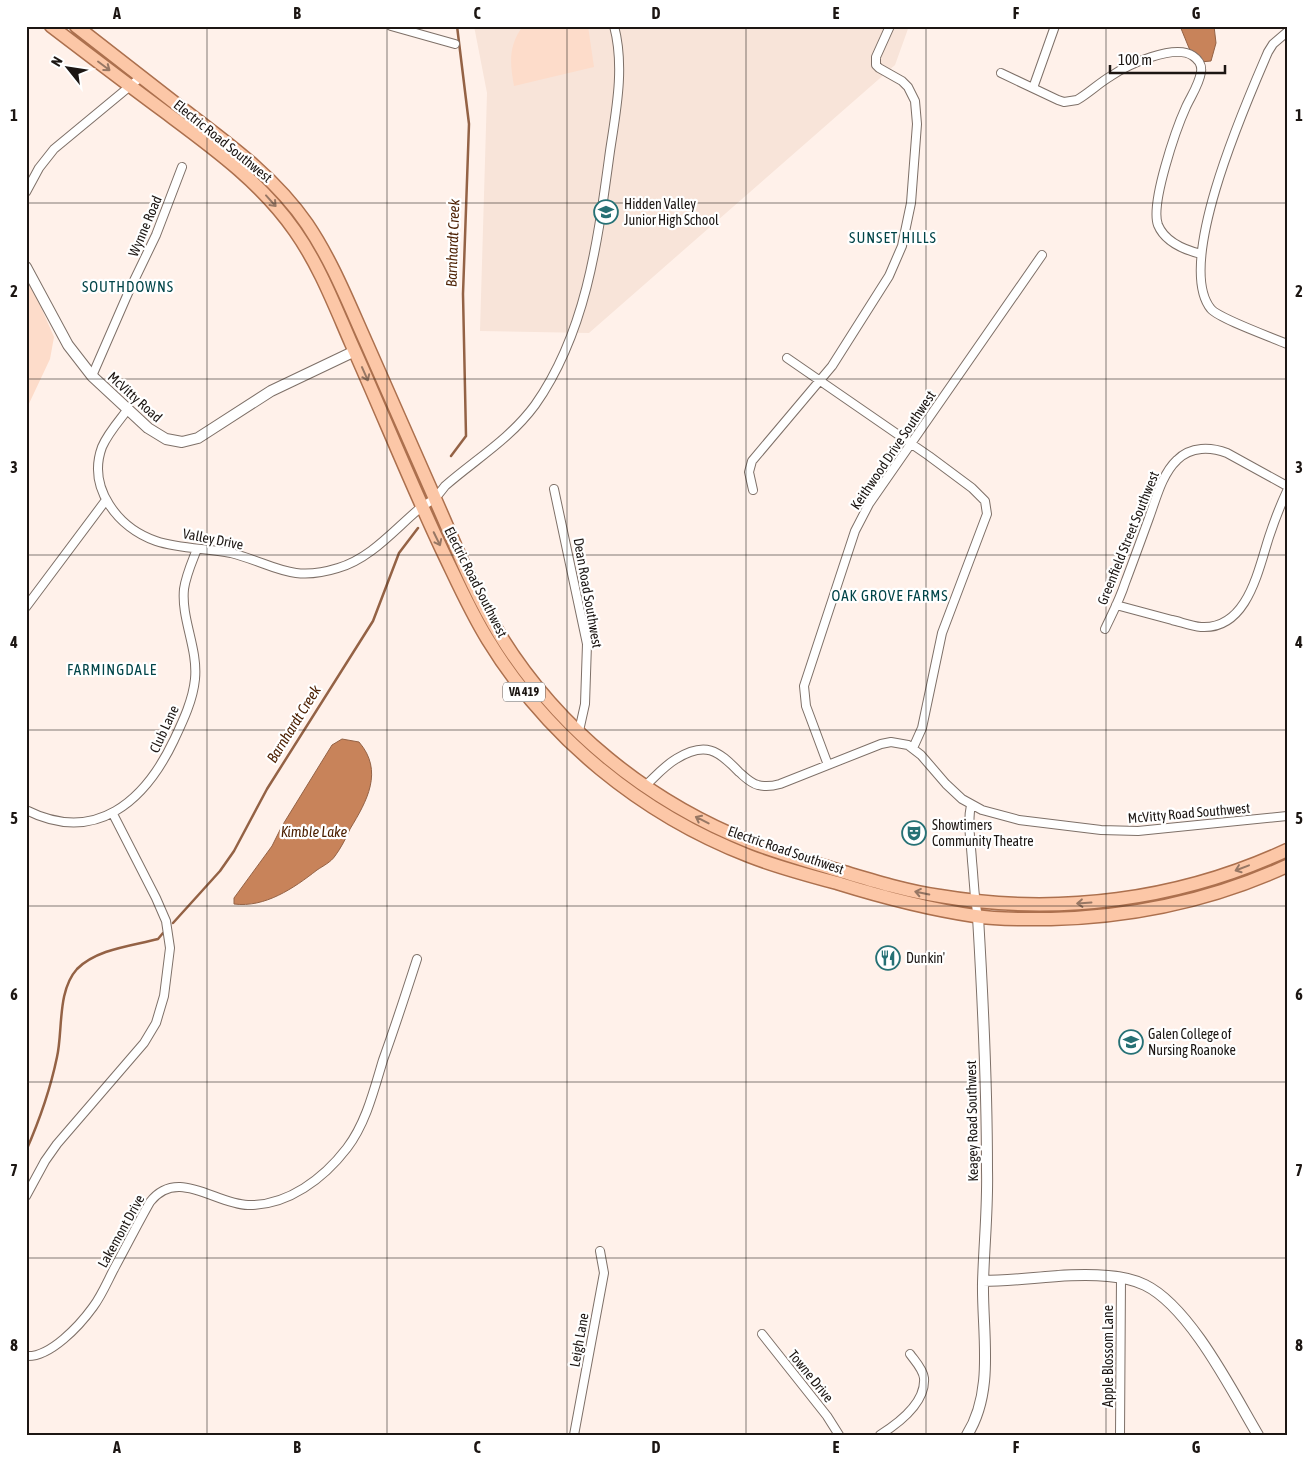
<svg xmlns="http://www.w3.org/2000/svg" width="1313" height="1461" viewBox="0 0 1313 1461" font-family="'Asap Condensed',sans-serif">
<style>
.built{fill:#f8e4d9}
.green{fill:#fddcca}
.water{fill:#c8835a;stroke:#946245}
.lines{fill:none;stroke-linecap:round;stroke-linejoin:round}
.stream{stroke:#946245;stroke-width:2.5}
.minor-casing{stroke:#7e7068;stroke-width:10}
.tertiary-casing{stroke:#7e7068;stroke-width:12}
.primary-casing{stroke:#ac704e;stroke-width:15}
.minor{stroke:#fff;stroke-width:8}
.tertiary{stroke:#fff;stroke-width:10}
.primary{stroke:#fcc7a7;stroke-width:12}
.oneway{stroke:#977764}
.grid{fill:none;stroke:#1c1613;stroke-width:1;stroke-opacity:0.55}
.labels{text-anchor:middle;stroke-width:4.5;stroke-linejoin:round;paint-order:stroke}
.shield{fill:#fff;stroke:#605c5a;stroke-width:1}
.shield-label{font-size:12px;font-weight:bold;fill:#1c1613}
.street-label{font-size:14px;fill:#1c1613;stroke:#fff}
.poi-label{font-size:14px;fill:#1c1613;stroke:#fff;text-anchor:start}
.neighbourhood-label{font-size:15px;letter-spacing:1px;fill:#004448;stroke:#fff}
.water-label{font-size:15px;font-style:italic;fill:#4b1f00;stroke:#fff}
.neatline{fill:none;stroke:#1c1613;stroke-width:2}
.grid-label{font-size:16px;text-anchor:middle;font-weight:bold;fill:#1c1613}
</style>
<rect width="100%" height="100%" fill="#fff1ea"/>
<path class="built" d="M 474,26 L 909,26 L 895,65 L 589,333 L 480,331 L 487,93 Z"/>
<path class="green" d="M 523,26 L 588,26 L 594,67 L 514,86 C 510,63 508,46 523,26 Z
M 26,278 L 30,282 L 54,337 L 50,359 L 26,410 Z"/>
<path class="water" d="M 1180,26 L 1214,26 L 1216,43 L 1211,61 L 1200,62 L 1189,48 Z
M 342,739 L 359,742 C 384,771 367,801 350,829 C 346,838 341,848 335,856 C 331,862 323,866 317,870 C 294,888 265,908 234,904 L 234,898 L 272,846 L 282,826 L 332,745 Z"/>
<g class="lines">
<path class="stream" d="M 451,456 L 466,436 L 463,294 L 469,124 L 457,26
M 173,923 L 220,871 L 234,851 L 267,789 L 373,621 L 399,553 L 418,528
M 26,1151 C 40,1119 50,1091 57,1057 C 63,1031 57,991 77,969 C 97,949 131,946 158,939 L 163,933"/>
<g class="minor-casing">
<path id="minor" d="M 391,26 L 455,44
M 1287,32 L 1273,44 L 1268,52 C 1247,101 1174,264 1211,309 C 1220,319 1271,337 1287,344
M 1001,73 L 1058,100 L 1064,102 L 1077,100 C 1089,93 1099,83 1111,76 C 1127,65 1175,43 1193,56 C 1199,60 1202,66 1201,72 C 1199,85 1191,96 1186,107 C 1176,129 1150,204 1158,225 C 1165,242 1185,250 1201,254
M 1033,88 L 1055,26
M 26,192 L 39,168 L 54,149 L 141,77
M 787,358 L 929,456 L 972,488 L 985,501 L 987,514 L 942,633 L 922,728 L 913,748
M 92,376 L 129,291 L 156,235 L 182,167
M 128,409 C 119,421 108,433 102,447 C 87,488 118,528 156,541 C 180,549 206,548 231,553 C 274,564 290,583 338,568 C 370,559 394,530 419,509 C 424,505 430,502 435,498 C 439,494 442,490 445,486 C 476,459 510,439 535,405 C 587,331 598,239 610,151 C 616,111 625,67 614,26
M 554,489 L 587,644 L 585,704 L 579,731
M 753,490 L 749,472 L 752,461 L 832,366 L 889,276 L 902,246 L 911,203 L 917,124 L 915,101 L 908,87 L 902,81 L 879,68 L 876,65 L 876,57 L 890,26
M 1116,605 C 1135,610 1153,615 1172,620 C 1181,622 1191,626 1201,627 C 1247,630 1258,571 1269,537 C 1274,522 1280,506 1287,491
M 26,607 L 106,500
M 1105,629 C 1112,614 1120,599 1125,583 C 1133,562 1141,540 1149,518 C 1156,499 1162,474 1177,460 C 1191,446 1211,447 1227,453 L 1287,486
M 828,765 L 806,706 L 804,686 L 855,531 L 869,504 L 1042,255
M 644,787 C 655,777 664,766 676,759 C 705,741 718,750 739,772 C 745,777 750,783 758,785 C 765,787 773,786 780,784 L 881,744 L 891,742 L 908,745 L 921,755 L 946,784 L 962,799 L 982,810 L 1019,820 L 1101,830 L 1138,831 L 1287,816
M 971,805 C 967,823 971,842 972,861 C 974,880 974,898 978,917
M 26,810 C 96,845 145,801 174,740 C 183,721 193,700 195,679 C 198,648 181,619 184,589 C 186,575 192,562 197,549
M 26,1196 L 45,1161 L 57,1144 L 144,1043 L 156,1023 L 164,996 L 170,948 L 166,921 L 156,898 L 113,814
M 762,1334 L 827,1416 L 839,1435
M 26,1356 C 50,1358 80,1325 93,1307 C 102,1295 108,1280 115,1267 C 127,1245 138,1223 150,1202 C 177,1167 215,1204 248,1205 C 288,1206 324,1178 347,1148 C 366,1123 374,1090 383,1060 C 395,1027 406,993 417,959
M 574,1435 L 604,1273 L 600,1251
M 880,1435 C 899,1423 926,1403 924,1378 C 923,1369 915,1361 910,1354
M 1120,1435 L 1121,1277"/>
</g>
<g class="tertiary-casing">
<path id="tertiary" d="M 26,267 L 68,345 L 92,376 L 148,428 L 166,439 L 182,442 L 198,438 L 271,391 L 355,351
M 983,1281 C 1024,1281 1067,1272 1108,1276 C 1121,1277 1133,1279 1145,1285 C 1190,1307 1232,1391 1258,1435
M 967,1435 C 995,1391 982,1332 983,1283 C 984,1245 988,1207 987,1170 C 987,1085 983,1001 978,917"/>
</g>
<g class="primary-casing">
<path id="primary" d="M 51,26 C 89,55 127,84 165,112 C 212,147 261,182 295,231 C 319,265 334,304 351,343 C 382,412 410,482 442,550 C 457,581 470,611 488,640 C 548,738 641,814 749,856 C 777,867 807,875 837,883 C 882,897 928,909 975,916 C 1000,920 1026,919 1051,919 C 1131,917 1213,900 1287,866
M 76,26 C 111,53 145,80 180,107 C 226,142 274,176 307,224 C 332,261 348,302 366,342 C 389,395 413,448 436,501 C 456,546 474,593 500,635 C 558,729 647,801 750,842 C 778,853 808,861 837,870 C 871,880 905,891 940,896 C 1058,916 1179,900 1287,850"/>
</g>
<use href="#minor" class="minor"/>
<use href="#tertiary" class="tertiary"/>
<use href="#primary" class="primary"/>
</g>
<defs><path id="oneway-shaft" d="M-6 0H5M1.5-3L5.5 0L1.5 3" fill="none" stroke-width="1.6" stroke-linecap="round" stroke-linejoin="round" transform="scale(1.25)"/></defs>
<g class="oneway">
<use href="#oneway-shaft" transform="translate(104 66) rotate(37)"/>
<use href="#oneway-shaft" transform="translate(271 201) rotate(48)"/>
<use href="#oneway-shaft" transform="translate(365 374) rotate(66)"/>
<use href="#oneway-shaft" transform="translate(437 539) rotate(64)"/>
<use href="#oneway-shaft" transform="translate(702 820) rotate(-153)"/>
<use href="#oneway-shaft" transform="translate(1242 868) rotate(159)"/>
<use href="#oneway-shaft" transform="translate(922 893) rotate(-168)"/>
<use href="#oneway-shaft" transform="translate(1084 903) rotate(176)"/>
</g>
<path class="grid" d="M 207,26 L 207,1435M 387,26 L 387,1435M 567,26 L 567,1435M 746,26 L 746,1435M 926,26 L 926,1435M 1106,26 L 1106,1435M 26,203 L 1287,203M 26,379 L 1287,379M 26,555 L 1287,555M 26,730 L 1287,730M 26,906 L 1287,906M 26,1082 L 1287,1082M 26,1258 L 1287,1258"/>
<defs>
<g id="school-ring" transform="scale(1.25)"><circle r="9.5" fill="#fff" stroke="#267175" stroke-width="1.5"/><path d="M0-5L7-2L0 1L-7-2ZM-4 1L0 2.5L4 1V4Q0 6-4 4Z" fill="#267175"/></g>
<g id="theatre-ring" transform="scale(1.25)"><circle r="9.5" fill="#fff" stroke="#267175" stroke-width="1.5"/><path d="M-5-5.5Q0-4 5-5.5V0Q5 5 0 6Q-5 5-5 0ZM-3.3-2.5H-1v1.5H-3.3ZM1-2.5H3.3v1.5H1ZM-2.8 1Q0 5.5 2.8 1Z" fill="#267175"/></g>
<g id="restaurant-ring" transform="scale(1.25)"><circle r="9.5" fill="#fff" stroke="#267175" stroke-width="1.5"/><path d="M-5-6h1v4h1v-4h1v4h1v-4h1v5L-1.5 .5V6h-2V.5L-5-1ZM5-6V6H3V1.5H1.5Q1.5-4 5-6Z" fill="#267175"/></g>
<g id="university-ring" transform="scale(1.25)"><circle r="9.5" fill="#fff" stroke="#267175" stroke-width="1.5"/><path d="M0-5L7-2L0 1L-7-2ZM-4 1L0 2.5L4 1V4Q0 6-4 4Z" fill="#267175"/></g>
</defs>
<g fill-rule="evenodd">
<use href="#school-ring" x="606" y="212"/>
<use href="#theatre-ring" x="914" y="833"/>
<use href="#restaurant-ring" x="888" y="958"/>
<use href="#university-ring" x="1131" y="1042"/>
</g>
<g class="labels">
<rect class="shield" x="503" y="682.5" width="42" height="19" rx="4"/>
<g class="shield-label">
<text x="524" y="696">VA 419</text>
</g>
<g class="street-label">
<text transform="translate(223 141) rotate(39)" y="5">Electric Road Southwest</text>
<text transform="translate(145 226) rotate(-67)" y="5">Wynne Road</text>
<text transform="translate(135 397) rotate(42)" y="5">McVitty Road</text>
<text transform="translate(893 450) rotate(-56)" y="5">Keithwood Drive Southwest</text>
<text transform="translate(1128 538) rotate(-68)" y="5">Greenfield Street Southwest</text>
<text transform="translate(213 539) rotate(11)" y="5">Valley Drive</text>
<text transform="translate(476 582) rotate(63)" y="5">Electric Road Southwest</text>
<text transform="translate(588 593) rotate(80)" y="5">Dean Road Southwest</text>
<text transform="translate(164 729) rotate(-65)" y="5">Club Lane</text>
<text transform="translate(1189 813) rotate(-5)" y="5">McVitty Road Southwest</text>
<text transform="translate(786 850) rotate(19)" y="5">Electric Road Southwest</text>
<text transform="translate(972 1121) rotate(-91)" y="5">Keagey Road Southwest</text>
<text transform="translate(121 1231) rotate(-61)" y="5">Lakemont Drive</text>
<text transform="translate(579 1340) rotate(-80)" y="5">Leigh Lane</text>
<text transform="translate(1108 1356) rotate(-90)" y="5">Apple Blossom Lane</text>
<text transform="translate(811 1376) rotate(51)" y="5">Towne Drive</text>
</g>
<g class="poi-label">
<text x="624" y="209">Hidden Valley<tspan x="624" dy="16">Junior High School</tspan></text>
<text x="932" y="830">Showtimers<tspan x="932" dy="16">Community Theatre</tspan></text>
<text x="906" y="963">Dunkin'</text>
<text x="1148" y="1039">Galen College of<tspan x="1148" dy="16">Nursing Roanoke</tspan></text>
</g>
<g class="neighbourhood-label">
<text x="893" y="243">SUNSET HILLS</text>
<text x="128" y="292">SOUTHDOWNS</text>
<text x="890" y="601">OAK GROVE FARMS</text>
<text x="112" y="675">FARMINGDALE</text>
</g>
<g class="water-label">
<text transform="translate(453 243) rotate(-88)" y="5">Barnhardt Creek</text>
<text transform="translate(294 724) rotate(-58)" y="5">Barnhardt Creek</text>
<text x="314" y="837">Kimble Lake</text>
</g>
</g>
<rect width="1313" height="1461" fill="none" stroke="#ffffff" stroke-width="55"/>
<g transform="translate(68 68) rotate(300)" stroke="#ffffff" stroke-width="4" paint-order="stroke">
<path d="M0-4L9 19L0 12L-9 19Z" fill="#1c1613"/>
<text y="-8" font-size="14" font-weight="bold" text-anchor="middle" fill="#1c1613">N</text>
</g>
<path d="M1110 65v8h115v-8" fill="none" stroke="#1c1613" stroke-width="2.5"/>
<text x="1118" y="65" font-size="15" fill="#1c1613" stroke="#ffffff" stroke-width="4" paint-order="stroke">100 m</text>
<rect x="28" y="28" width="1258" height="1406" class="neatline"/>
<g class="grid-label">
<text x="117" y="19">A</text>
<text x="297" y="19">B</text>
<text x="477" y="19">C</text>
<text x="656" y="19">D</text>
<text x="836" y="19">E</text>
<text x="1016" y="19">F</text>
<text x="1196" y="19">G</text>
<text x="14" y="121">1</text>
<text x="1299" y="121">1</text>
<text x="14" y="297">2</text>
<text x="1299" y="297">2</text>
<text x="14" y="473">3</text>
<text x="1299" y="473">3</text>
<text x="14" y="648">4</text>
<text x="1299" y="648">4</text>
<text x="14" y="824">5</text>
<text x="1299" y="824">5</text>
<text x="14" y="1000">6</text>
<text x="1299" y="1000">6</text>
<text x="14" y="1176">7</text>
<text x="1299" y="1176">7</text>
<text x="14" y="1351">8</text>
<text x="1299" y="1351">8</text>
<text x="117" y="1453">A</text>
<text x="297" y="1453">B</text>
<text x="477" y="1453">C</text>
<text x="656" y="1453">D</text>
<text x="836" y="1453">E</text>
<text x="1016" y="1453">F</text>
<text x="1196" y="1453">G</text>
</g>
</svg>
